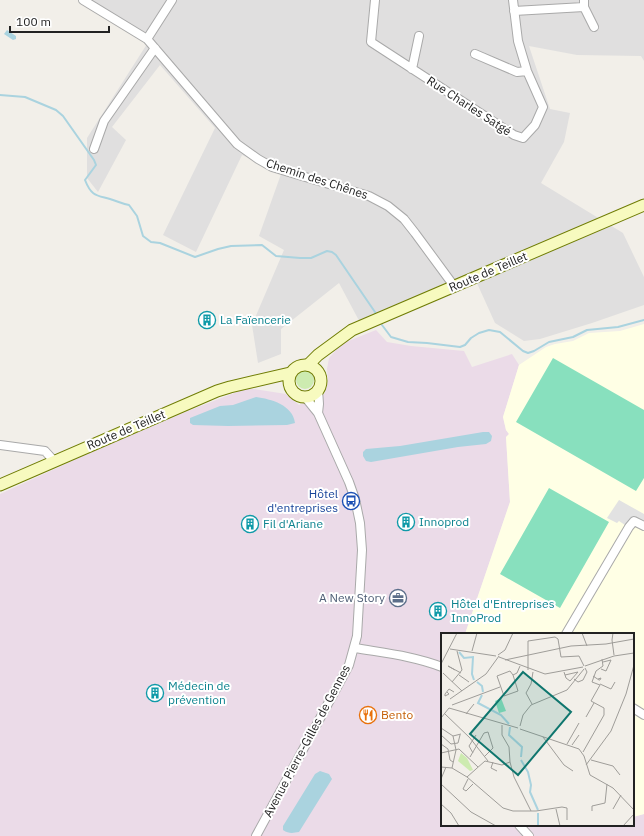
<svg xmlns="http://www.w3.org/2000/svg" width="644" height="836" viewBox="0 0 644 836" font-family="'IBM Plex Sans',sans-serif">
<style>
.residential{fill:#e0dfdf}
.industrial{fill:#ebdbe8}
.education{fill:#ffffe5}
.grass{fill:#cdebb0}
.pitch{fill:#88e0be}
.parking{fill:#e2e2e2}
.water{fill:#aad3df}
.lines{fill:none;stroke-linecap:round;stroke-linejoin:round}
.stream{stroke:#aad3df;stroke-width:2}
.street-casing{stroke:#a9a9a9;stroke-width:10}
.secondary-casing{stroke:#707d05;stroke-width:13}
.street{stroke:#fff;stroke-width:8}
.secondary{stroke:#f7fabf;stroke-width:11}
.labels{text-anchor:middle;stroke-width:4;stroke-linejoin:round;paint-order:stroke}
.street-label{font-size:12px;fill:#222;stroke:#fff}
.culture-label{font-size:12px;fill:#0d838f;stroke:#fff;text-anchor:start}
.transit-label{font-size:12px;fill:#164399;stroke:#fff;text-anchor:end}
.service-label{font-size:12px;fill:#4e5e75;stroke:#fff;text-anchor:end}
.food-label{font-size:12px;fill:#c56008;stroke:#fff;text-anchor:start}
.inset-river{fill:none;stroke:#aad3df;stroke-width:2}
.inset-road{fill:none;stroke:#9f9d99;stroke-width:1}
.view{fill:#0f766e;fill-opacity:0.15;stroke:#0f766e;stroke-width:2}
.inset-edge{fill:none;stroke:#222;stroke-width:2}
</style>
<rect width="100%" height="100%" fill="#f2efe9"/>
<path class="residential" d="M 79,0 L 644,0 L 644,61 L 641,56 L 577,55 L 529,46 L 550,109 L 570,113 L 564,142 L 541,183 L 623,233 L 644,277 L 644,305 L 592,323 L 540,339 L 524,341 L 495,323 L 476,281 L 364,330 L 339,283 L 281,329 L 281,354 L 258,363 L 252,325 L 284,250 L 259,236 L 281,174 L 242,155 L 196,252 L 163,235 L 215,128 L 160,65 L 112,127 L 126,140 L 98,192 L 87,178 L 87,138 L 147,44 Z"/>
<path class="industrial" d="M 376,330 L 387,342 L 411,346 L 464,351 L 472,367 L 512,354 L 519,365 L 503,417 L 506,430 L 509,434 L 506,437 L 510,502 L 465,634 L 442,634 L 442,825 L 633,825 L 633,817 L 644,814 L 644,836 L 0,836 L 0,494 L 92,452 L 188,411 L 247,388 L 286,394 L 299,405 L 325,393 L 328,381 L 327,369 L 329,358 L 337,349 L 346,342 Z"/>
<path class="education" d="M 644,324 L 644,814 L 633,817 L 633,634 L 465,634 L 510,502 L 506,437 L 509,434 L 506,430 L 503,417 L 519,365 L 546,347 L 555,344 L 573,341 L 589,333 L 620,331 Z"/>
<path class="grass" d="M296 380a9 9 0 1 1 18 0a9 9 0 1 1-18 0Z"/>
<path class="pitch" d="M 553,358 L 644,410 L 644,478 L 636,491 L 516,422 Z
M 549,488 L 609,522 L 560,608 L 500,574 Z"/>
<path class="parking" d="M 619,500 L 644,514 L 644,530 L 639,527 L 625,525 L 619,521 L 617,523 L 607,518 Z"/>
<path class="water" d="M 7,30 L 16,36 L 16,39 L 13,40 L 4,34 Z
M 256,397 C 271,399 293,405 295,423 L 287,425 L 228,426 L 193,425 L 190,423 L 190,418 L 220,406 L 233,405 Z
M 483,432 L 489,432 L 492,436 L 491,441 L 486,444 L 458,447 L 371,462 L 366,461 L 363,456 L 363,452 L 366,449 L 400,446 Z
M 320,771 L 329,774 L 332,779 L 299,832 C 293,833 289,834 283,830 L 283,826 L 315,774 Z"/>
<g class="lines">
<path class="stream" d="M 0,95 L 25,97 L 56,110 L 63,116 L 94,160 L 96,165 L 85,180 C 92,198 98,195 113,200 C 119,202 123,204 129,205 L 137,216 L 143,236 L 151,242 L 160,243 L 195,257 L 218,249 L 231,246 L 262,245 L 276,256 L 300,258 L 311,258 L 327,251 L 332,252 L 336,255 L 377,315
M 382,325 L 391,337 L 408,342 L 427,343 L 460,347 L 465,345 L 471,338 L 479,333 L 489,330 L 500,332 L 523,351 L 528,353 L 534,351 L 549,342 L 573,337 L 587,330 L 618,327 L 644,320"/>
<g class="street-casing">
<path id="street" d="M 83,0 L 147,39 L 237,144 L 258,159 L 272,167 L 369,196 L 388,206 L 404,219 L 415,233 L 454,286
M 375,0 L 371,42 L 514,135 L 523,138 L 535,125 L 543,107 L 527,71 L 518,41 L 513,0
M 584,0 L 584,7 L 594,27
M 514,11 L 584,7
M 147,39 L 172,0
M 475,54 L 517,72 L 527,71
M 412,69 L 419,36
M 94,149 L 104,121 L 155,48
M 318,389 L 319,404 L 318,413
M 0,445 L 45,451 L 54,461
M 566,634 L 629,527 L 634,521 L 644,526
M 355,648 C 384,653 414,656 442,667
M 633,708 L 644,715
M 519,825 L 529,836
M 256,836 L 349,665 L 357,636 L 362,550 L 360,523 L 355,499 L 349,482 L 318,413 L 305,397"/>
</g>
<g class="secondary-casing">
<path id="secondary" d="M 308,365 L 318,355 L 352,330 L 644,205
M289 381a16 16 0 1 1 32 0a16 16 0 1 1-32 0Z
M 0,485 L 217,391 L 230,387 L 290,373"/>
</g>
<use href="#street" class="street"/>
<use href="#secondary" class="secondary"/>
</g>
<defs>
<g id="building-ring" transform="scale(0.9)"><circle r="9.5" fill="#fff" stroke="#0f9aa8" stroke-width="1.5"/><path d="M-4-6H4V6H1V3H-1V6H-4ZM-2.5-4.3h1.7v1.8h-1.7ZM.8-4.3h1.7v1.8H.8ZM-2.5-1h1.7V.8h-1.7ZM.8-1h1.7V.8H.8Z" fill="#0f9aa8"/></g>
<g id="bus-ring" transform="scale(0.9)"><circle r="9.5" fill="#fff" stroke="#1a4fb4" stroke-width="1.5"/><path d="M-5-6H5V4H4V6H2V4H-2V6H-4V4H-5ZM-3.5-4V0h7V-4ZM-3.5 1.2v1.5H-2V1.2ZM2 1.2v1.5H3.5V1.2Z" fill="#1a4fb4"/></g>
<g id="office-ring" transform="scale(0.9)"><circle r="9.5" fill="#fff" stroke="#5c6f8a" stroke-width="1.5"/><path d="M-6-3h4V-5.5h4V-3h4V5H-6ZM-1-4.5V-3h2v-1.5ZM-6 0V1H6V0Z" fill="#5c6f8a"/></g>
<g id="restaurant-ring" transform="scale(0.9)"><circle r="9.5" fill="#fff" stroke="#e8710a" stroke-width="1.5"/><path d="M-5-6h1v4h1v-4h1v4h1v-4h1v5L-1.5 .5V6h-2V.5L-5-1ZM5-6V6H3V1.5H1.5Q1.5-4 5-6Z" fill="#e8710a"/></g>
</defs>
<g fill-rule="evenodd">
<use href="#building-ring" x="207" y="320"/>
<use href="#bus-ring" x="351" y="501"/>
<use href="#building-ring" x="406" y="522"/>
<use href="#building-ring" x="250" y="524"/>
<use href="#office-ring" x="398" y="598"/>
<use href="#building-ring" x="438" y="611"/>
<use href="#building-ring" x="155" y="693"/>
<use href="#restaurant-ring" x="368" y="715"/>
</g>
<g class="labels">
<g class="street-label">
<text transform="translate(469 106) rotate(33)" y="4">Rue Charles Satgé</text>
<text transform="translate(317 179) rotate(18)" y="4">Chemin des Chênes</text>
<text transform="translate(488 272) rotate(-23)" y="4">Route de Teillet</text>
<text transform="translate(126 430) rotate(-23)" y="4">Route de Teillet</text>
<text transform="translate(307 741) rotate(-62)" y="4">Avenue Pierre-Gilles de Gennes</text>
</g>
<g class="culture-label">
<text x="220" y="324">La Faïencerie</text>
<text x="419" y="526">Innoprod</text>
<text x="263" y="528">Fil d'Ariane</text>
<text x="451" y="608">Hôtel d'Entreprises<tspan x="451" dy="14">InnoProd</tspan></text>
<text x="168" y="690">Médecin de<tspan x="168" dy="14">prévention</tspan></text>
</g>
<g class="transit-label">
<text x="338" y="498">Hôtel<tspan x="338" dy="14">d'entreprises</tspan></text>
</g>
<g class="service-label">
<text x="385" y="602">A New Story</text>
</g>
<g class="food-label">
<text x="381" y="719">Bento</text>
</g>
</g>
<g transform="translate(441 633)">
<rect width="193" height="193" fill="#f2efe9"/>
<path d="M 20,120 L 26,125 L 32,137 L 29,138 L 17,128 Z" fill="#cdebb0"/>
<path d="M 60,65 L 65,78 L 58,80 L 54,68 Z" fill="#88e0be"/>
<path class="inset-river" d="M 18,19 L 23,25 L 32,24 L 31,41 L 33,47M 36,49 L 41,53 L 42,59M 41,62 L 37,70 L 60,82 L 68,91M 69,94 L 68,102 L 81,114 L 80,124M 80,127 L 87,139 L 90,152 L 89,159 L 97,177M 97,180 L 97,193"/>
<path class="inset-road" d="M 141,0 L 146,13M 172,0 L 171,7 L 173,22M 9,16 L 55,23M 31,18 L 36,0M 57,22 L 64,17 L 72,0M 58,24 L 104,41 L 142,34M 64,27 L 130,13 L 165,11 L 193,6M 0,31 L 16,0M 144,33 L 173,23 L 193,20M 160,36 L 165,38 L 170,27 L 162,29M 14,37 L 7,33 L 20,40M 87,37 L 87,8 L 114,4 L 117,6 L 120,24 L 138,23 L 143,33M 123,39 L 125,45 L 129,48 L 137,39 L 124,42M 2,40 L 21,58M 18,42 L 28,49M 72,42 L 69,38 L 56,43 L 63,63 L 77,58 L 72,42 L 76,40 L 79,33M 152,43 L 158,47 L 159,47 L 160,45 L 157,46M 133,46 L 137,49 L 142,47 L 146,39 L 144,35M 11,49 L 21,37 L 16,18M 159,51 L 170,56 L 174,49M 6,59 L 8,61 L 4,63 L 4,61 L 8,56 L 13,59M 9,66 L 45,41 L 58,23M 91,71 L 85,60 L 90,51 L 92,39M 11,72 L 59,54M 8,75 L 77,95M 4,81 L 29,105 L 47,128M 25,81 L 33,71M 145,84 L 153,70M 0,85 L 8,75M 61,92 L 61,102 L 68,114 L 69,129 L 73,144 L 90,178M 79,93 L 82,82 L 90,72 L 126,57 L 143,36M 0,95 L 12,103 L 20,101M 79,96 L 138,116 L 143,123 L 149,142 L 172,155 L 193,177M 0,102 L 10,111 L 17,110 L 19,102M 102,104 L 123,132 L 132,138M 0,111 L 7,116 L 9,127 L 12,129M 126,111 L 138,90M 131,112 L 138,102M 142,119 L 163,82 L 163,75 L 150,68 L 159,52 L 151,49 L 155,38 L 162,33 L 161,26M 0,120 L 18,116 L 37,134M 32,120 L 28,113 L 35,102M 29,124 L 43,100 L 47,99 L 52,115 L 43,124M 150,127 L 172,133 L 179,142M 52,129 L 50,135 L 56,138M 145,132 L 170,98 L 185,61 L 193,32M 0,134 L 11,135 L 26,144 L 44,128 L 61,132 L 69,129M 11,135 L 15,117 L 12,103M 26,144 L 62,175 L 72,178 L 95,178 L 121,174 L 126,175 L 126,187M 0,146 L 5,134M 27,146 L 22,156 L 25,158 L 32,151M 0,151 L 30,179 L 55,193M 0,171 L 10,180 L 18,193M 115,176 L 119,193M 172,176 L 180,162M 151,178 L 151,173 L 164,170 L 166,151M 182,193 L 193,181"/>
<path class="view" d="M 82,39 L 130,79 L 77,142 L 29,101 Z"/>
<rect width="193" height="193" class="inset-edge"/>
</g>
<path d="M10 26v6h99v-6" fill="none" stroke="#222222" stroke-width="2"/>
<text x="16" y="26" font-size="12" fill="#222222" stroke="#ffffff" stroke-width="3" paint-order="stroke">100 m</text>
</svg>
